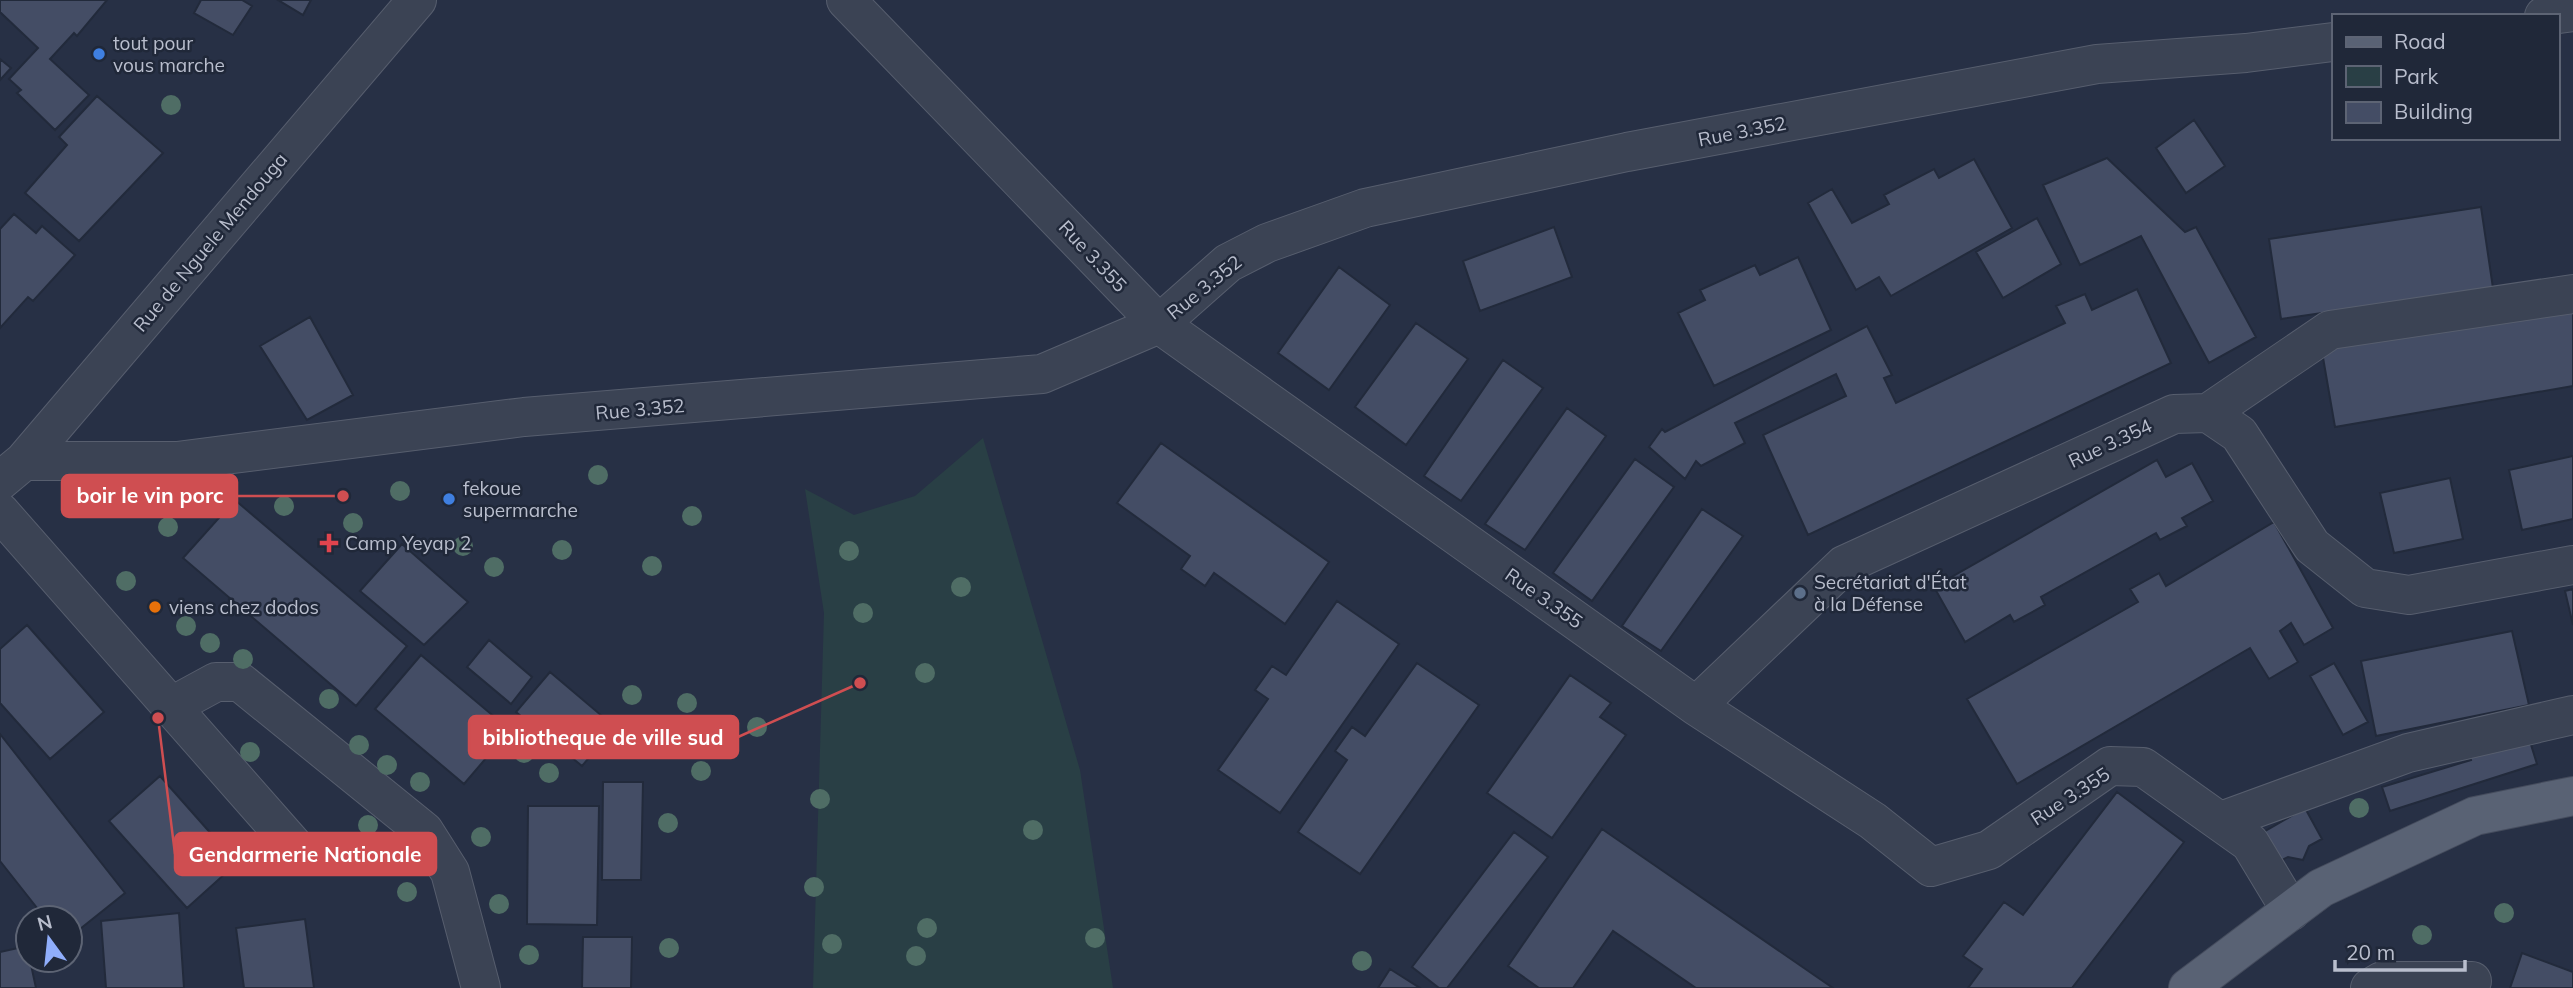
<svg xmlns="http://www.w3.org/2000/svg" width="2573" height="988" viewBox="0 0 2573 988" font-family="Mulish,sans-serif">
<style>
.green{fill:#293f45}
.building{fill:#444d65;stroke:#222a3b;stroke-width:2}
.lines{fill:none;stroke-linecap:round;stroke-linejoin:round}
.minor-casing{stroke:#575e6e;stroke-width:40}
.major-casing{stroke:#454c5d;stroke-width:40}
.minor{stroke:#3b4354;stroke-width:38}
.major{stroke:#596274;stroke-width:38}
.tree{fill:#4f6d65}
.shop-dot{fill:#3f7fe0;stroke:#202839;stroke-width:2.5}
.health-dot{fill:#e0444e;stroke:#202839;stroke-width:2.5}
.service-dot{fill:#5c6f8a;stroke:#202839;stroke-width:2.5}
.food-dot{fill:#e8710a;stroke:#202839;stroke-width:2.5}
.labels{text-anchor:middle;stroke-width:5;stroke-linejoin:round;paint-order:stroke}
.poi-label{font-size:19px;fill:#b9becd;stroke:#202839;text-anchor:start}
.street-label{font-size:19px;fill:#b9becd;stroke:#202839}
.leader{fill:none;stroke:#cf4e51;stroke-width:2.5}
.callout-dot{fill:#cf4e51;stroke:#202839;stroke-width:2.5}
.callout{fill:#cf4e51;stroke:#cf4e51;stroke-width:2.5}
.callout-label{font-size:21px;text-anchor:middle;font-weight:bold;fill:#fff}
</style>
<rect width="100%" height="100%" fill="#273045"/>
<path class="green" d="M 983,438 L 1080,770 L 1113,988 L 813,988 L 824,613 L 805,489 L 854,515 L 915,496 Z"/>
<path class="building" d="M 0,0 L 107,0 L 77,36 L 74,33 L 50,59 L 89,95 L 55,130 L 17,93 L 21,90 L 9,79 L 38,48 L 0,12 Z
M 201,0 L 242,0 L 252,6 L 233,35 L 194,13 Z
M 278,0 L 311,0 L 303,15 Z
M 0,59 L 11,68 L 0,80 Z
M 97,96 L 163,153 L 79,241 L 25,193 L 67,145 L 59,137 Z
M 2194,120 L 2225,166 L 2186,193 L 2156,148 Z
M 2107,158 L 2185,232 L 2196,227 L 2256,337 L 2209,363 L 2141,236 L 2080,265 L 2043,185 Z
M 1974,159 L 2012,228 L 1891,296 L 1879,277 L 1856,290 L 1808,203 L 1832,189 L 1852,223 L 1889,204 L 1884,195 L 1934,169 L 1939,178 Z
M 2481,207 L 2493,288 L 2281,319 L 2269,239 Z
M 14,214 L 36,233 L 42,226 L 75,255 L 33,301 L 28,297 L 0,328 L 0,229 Z
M 2037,218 L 2061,264 L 2003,298 L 1976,252 Z
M 1554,227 L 1572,277 L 1480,311 L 1463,261 Z
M 1798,257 L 1831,330 L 1714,386 L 1678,313 L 1705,300 L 1700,290 L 1755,265 L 1760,275 Z
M 1339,267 L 1390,305 L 1329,390 L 1278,353 Z
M 2137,289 L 2171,363 L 1808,535 L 1763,435 L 1846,396 L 1836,374 L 1735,423 L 1745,443 L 1701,466 L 1696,461 L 1685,479 L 1649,447 L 1662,429 L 1665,432 L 1867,326 L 1892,375 L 1884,378 L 1896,403 L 2065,323 L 2056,306 L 2085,294 L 2092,310 Z
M 2573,303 L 2573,386 L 2335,427 L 2321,346 Z
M 310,317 L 353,395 L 307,420 L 260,346 Z
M 1416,323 L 1468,359 L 1406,445 L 1355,407 Z
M 1503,360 L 1543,388 L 1461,501 L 1424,476 Z
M 1567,408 L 1606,436 L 1525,550 L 1485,524 Z
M 1161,443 L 1329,562 L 1285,624 L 1214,573 L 1205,586 L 1181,569 L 1190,556 L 1117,503 Z
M 2573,456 L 2573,519 L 2522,530 L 2509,470 Z
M 1635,459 L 1674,487 L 1592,601 L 1553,573 Z
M 2157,460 L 2166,477 L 2192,463 L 2213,501 L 2182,518 L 2187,526 L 2160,540 L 2156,533 L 2041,597 L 2045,605 L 2014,622 L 2010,615 L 1965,642 L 1934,587 Z
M 2450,478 L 2463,539 L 2394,553 L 2380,493 Z
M 235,500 L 407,646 L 356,706 L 183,558 Z
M 1702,509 L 1743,536 L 1661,651 L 1622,626 Z
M 2274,522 L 2333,628 L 2304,645 L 2291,623 L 2280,631 L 2298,662 L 2269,679 L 2250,648 L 2017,784 L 1967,699 L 2138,602 L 2130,589 L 2159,573 L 2166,586 Z
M 402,544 L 468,602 L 424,645 L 360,591 Z
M 2573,589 L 2573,625 L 2565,591 Z
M 1337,601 L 1399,644 L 1280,813 L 1218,770 L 1268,699 L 1255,690 L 1272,666 L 1286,675 Z
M 27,625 L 104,712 L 50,759 L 0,703 L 0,649 Z
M 2512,631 L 2529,705 L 2376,736 L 2361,661 Z
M 489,640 L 532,677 L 511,704 L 467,667 Z
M 421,655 L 510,730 L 464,784 L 375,709 Z
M 1417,663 L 1479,705 L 1360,874 L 1298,832 L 1347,760 L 1335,751 L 1352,727 L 1365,736 Z
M 2334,663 L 2368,722 L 2343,735 L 2310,676 Z
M 550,672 L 615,727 L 582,766 L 516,712 Z
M 1570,675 L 1611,703 L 1600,717 L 1626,735 L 1552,838 L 1487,793 Z
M 0,734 L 125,893 L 70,937 L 70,918 L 45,918 L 0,861 Z
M 2528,735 L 2537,764 L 2390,811 L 2382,787 L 2471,760 L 2469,754 Z
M 160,776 L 237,863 L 187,908 L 109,821 Z
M 603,782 L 643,782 L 641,880 L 602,880 Z
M 2117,792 L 2184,842 L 2072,988 L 1968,988 L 1982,969 L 1963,956 L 2004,902 L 2023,915 Z
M 528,806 L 599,806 L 597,925 L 527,924 Z
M 2305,808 L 2322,839 L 2309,846 L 2303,860 L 2288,857 L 2270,866 L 2255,837 Z
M 1602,829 L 1833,988 L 1696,988 L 1613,931 L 1573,988 L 1539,988 L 1508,966 Z
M 1514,832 L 1548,857 L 1447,988 L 1439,988 L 1412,967 Z
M 179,913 L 184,988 L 106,988 L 101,921 Z
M 305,919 L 314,988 L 244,988 L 236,928 Z
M 583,937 L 632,937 L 631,988 L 582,988 Z
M 27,946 L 36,988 L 0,988 L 0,952 Z
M 2522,953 L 2573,972 L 2573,988 L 2510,988 Z
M 1390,969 L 1420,988 L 1378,988 Z"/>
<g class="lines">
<g class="minor-casing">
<path id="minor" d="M 846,0 L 1159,324 L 1696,706 L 1873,821 L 1931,867 L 1989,850 L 2110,766 L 2143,767 L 2250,843 L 2291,911
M 2544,16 L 2573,12
M 2208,413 L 2239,434 L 2312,546 L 2365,588 L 2409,595 L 2573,565
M 24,461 L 177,461 L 524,417 L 1042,374 L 1159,324 L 1228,263 L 1267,243 L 1365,208 L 1627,152 L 2097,64 L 2246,53 L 2333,42
M 0,481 L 24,461 L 417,0
M 0,512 L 300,853
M 1696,706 L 1844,565 L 2174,414 L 2208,413 L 2330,330 L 2573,294
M 170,707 L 216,682 L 240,682 L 424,831 L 450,872 L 481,988
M 2221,821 L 2408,753 L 2573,715
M 2370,988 L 2382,981 L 2472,981"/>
</g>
<g class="major-casing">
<path id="major" d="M 2188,988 L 2321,888 L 2475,816 L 2573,796"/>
</g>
<use href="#minor" class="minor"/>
<use href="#major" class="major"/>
</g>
<g class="tree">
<circle cx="171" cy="105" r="10"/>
<circle cx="598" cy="475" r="10"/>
<circle cx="400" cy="491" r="10"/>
<circle cx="284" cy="506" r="10"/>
<circle cx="692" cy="516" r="10"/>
<circle cx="353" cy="523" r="10"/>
<circle cx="168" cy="527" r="10"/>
<circle cx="463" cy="546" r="10"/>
<circle cx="562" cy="550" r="10"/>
<circle cx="849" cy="551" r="10"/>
<circle cx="652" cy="566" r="10"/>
<circle cx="494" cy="567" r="10"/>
<circle cx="126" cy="581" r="10"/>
<circle cx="961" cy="587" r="10"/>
<circle cx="863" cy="613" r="10"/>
<circle cx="186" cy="626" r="10"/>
<circle cx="210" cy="643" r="10"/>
<circle cx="243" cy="659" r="10"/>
<circle cx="925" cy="673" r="10"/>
<circle cx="632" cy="695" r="10"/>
<circle cx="329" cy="699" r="10"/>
<circle cx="687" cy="703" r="10"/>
<circle cx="757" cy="727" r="10"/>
<circle cx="359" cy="745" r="10"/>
<circle cx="250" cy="752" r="10"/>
<circle cx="524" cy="753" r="10"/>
<circle cx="387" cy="765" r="10"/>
<circle cx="701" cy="771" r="10"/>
<circle cx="549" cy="773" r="10"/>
<circle cx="420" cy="782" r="10"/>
<circle cx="820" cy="799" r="10"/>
<circle cx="2359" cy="808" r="10"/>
<circle cx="668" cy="823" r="10"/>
<circle cx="368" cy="825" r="10"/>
<circle cx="1033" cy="830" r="10"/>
<circle cx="481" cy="837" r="10"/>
<circle cx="814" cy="887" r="10"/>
<circle cx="407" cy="892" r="10"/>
<circle cx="499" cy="904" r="10"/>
<circle cx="2504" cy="913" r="10"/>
<circle cx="927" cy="928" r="10"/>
<circle cx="2422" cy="935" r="10"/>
<circle cx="1095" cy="938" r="10"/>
<circle cx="832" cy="944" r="10"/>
<circle cx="669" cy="948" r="10"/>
<circle cx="529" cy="955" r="10"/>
<circle cx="916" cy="956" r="10"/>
<circle cx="1362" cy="961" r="10"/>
</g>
<g class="shop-dot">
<circle cx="99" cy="54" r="7"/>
<circle cx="449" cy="499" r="7"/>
</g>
<path class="health-dot" d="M325.5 532.5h7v7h7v7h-7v7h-7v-7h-7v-7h7z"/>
<circle class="service-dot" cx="1800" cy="593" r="7"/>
<circle class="food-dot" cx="155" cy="607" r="7"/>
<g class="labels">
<g class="poi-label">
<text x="113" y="50">tout pour<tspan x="113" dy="22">vous marche</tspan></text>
<text x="463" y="495">fekoue<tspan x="463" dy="22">supermarche</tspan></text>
<text x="345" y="550">Camp Yeyap 2</text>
<text x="1814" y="589">Secrétariat d'État<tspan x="1814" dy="22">à la Défense</tspan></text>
<text x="169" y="614">viens chez dodos</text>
</g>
<g class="street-label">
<text transform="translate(1742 131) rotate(-11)" y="7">Rue 3.352</text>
<text transform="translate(210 242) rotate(-50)" y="7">Rue de Nguele Mendouga</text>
<text transform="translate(1093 256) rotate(47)" y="7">Rue 3.355</text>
<text transform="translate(1204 287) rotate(-39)" y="7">Rue 3.352</text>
<text transform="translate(640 409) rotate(-5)" y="7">Rue 3.352</text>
<text transform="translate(2110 443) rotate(-25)" y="7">Rue 3.354</text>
<text transform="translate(1544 598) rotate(35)" y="7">Rue 3.355</text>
<text transform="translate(2070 796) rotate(-33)" y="7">Rue 3.355</text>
</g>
</g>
<path class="leader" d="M343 496L237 496M860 683L738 737M158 718L175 854"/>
<g class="callout-dot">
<circle cx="343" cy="496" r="7"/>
<circle cx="860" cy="683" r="7"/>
<circle cx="158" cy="718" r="7"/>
</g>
<g class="callout">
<rect x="62" y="475" width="175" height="42" rx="7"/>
<rect x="469" y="716" width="269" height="42" rx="7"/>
<rect x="175" y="833" width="261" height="42" rx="7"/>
</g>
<g class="callout-label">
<text x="150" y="503">boir le vin porc</text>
<text x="603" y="745">bibliotheque de ville sud</text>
<text x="305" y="862">Gendarmerie Nationale</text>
</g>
<rect x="2332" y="14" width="228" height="126" fill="#202839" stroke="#5d6474" stroke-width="2"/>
<rect x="2346" y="37" width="35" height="10" fill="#596274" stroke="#5d6474" stroke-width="2"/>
<text x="2394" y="49" font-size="21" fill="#b9becd">Road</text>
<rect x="2346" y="66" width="35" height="21" fill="#293f45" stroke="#5d6474" stroke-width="2"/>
<text x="2394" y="84" font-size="21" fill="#b9becd">Park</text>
<rect x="2346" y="102" width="35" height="21" fill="#444d65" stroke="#5d6474" stroke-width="2"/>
<text x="2394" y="119" font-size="21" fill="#b9becd">Building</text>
<g transform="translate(49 939) rotate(345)"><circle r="33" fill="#202839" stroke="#5d6474" stroke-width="2"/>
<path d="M0-5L12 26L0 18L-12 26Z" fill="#90aefb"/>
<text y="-10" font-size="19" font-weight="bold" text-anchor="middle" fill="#b9becd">N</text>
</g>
<path d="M2335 960v10h130v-10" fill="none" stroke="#b9becd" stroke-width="3.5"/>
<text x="2346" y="960" font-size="21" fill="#b9becd" stroke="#202839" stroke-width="5" paint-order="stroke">20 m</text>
</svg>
